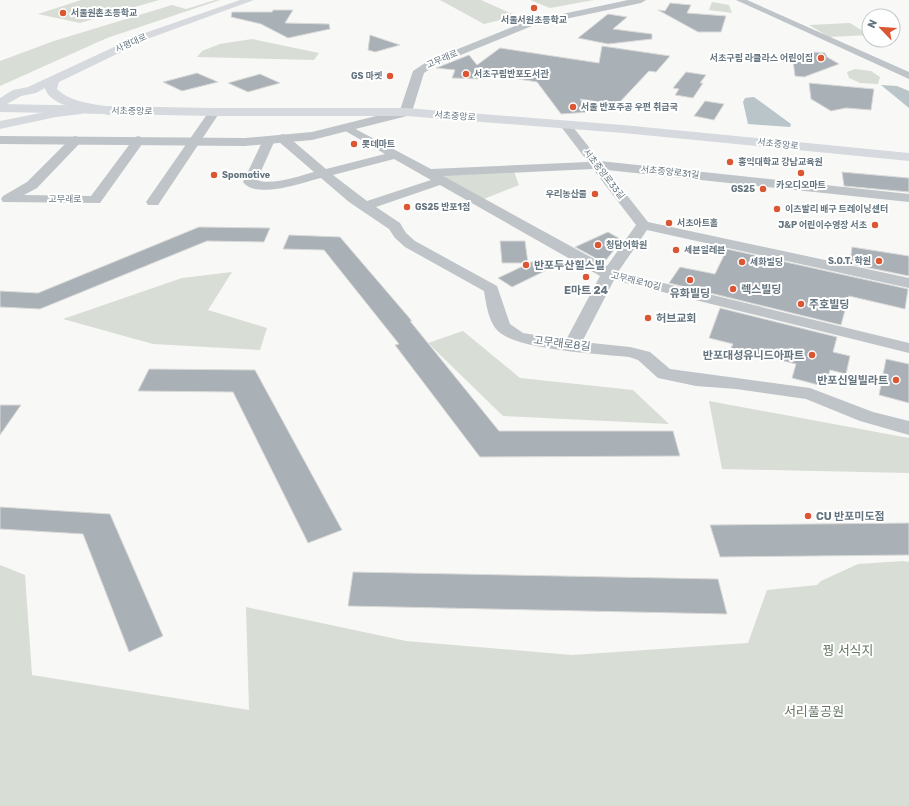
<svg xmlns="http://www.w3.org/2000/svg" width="909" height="806" viewBox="0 0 909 806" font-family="Rubik,'Noto Sans KR',sans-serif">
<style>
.green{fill:#d8ddd5}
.water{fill:#b9c5c9}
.building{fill:#a9b1b7;stroke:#dadad8}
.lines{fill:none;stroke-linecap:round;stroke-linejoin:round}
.minor{fill:#bfc4c8;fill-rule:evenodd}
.tertiary{fill:#bfc4c8;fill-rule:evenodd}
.secondary{fill:#d6dade;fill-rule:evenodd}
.primary{fill:#d6dade;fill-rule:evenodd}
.poi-dot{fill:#db5633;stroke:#fff;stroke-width:1.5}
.labels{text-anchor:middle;stroke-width:4;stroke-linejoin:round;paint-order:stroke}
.far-poi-label{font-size:9px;font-weight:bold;fill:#657580;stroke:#fff;text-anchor:start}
.far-street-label{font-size:9px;fill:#657580;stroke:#fff}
.poi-label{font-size:11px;font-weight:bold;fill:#657580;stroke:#fff;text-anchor:start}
.street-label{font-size:11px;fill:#657580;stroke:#fff}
.near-park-label{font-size:13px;fill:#677864;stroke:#fff}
</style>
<rect width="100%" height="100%" fill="#f8f8f6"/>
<path class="green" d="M 81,0 L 159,0 L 80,23 L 38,14 Z
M 215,0 L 220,0 L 107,38 L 0,86 L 0,61 L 54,41 L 172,5 L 186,9 Z
M 440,0 L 481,0 L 517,16 L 484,24 Z
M 530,0 L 594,0 L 550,8 Z
M 712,2 L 729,5 L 732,13 L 709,10 Z
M 850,23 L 869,35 L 829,37 L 809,25 Z
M 252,39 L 319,53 L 314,60 L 197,57 L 202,51 L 220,44 Z
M 855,69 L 871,71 L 880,77 L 878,84 L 860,83 L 849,78 L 847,72 Z
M 513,169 L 519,185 L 479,201 L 430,173 Z
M 232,272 L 208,310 L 267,328 L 260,350 L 153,344 L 63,319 L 182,278 Z
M 463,331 L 520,378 L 633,390 L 669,424 L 503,416 L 428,343 Z
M 709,401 L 909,438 L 909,473 L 722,469 Z
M 903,561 L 909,562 L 909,806 L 0,806 L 0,565 L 25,575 L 32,675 L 249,710 L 246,607 L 406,641 L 572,655 L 748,643 L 767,590 L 817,585 L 821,581 L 858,564 Z"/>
<path class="water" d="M 881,85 L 897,86 L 909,91 L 909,108 Z
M 754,97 L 791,124 L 790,127 L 748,124 L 743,102 L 745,98 Z"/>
<path class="building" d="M 670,3 L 691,5 L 687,13 L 726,16 L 721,32 L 698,32 L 658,10 L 665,11 Z
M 273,10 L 293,10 L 285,23 L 329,24 L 330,29 L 288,38 L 261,24 L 231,17 L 232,12 L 272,12 Z
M 608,14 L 627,17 L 613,29 L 652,34 L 652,39 L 608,44 L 578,38 Z
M 370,35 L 400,45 L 375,52 L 368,50 Z
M 602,46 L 670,56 L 656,72 L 649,71 L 617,105 L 580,99 L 590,112 L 561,114 L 537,82 L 477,72 L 481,79 L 452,78 L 455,70 L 436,68 L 469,55 L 477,65 L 500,48 L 599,63 Z
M 813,52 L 825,53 L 827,57 L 839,64 L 804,77 L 795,76 L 793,61 L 814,63 Z
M 686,72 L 706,75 L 700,83 L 703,83 L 693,98 L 675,95 L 679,89 L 673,88 Z
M 197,73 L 218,82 L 182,91 L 163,82 Z
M 260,74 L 280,83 L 248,92 L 228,83 Z
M 809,83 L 874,89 L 871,110 L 846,108 L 831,111 L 811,99 Z
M 705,101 L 724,104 L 714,120 L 694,116 Z
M 842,172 L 909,178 L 909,192 L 844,186 Z
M 199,227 L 270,228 L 264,242 L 207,241 L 40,309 L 0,307 L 0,291 L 38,293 Z
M 608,232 L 622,240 L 606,260 L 601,261 L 575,247 Z
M 289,235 L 340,237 L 412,321 L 410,321 L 499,431 L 673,431 L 680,456 L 480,457 L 395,345 L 399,344 L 324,250 L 283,249 Z
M 500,241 L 525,241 L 528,263 L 502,263 Z
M 852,247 L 909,256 L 909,276 L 850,264 Z
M 727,249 L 908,289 L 905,309 L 849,296 L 841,325 L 669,283 L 680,267 L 715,274 Z
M 538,259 L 553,267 L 512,287 L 498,278 Z
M 720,308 L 837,337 L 833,352 L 850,356 L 846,374 L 830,370 L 826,387 L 792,378 L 796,364 L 731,348 L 733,344 L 709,338 Z
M 886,359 L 909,364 L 909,403 L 879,395 Z
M 149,369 L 255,370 L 342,530 L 308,543 L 233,392 L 138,391 Z
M 0,405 L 21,405 L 0,435 Z
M 0,507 L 110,514 L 163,636 L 129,652 L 83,534 L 0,529 Z
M 909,523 L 909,555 L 720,557 L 710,525 Z
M 353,572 L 718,579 L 727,614 L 348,606 Z"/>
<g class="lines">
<path class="minor" d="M 736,0 L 747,0 L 909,72 L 909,79 Z
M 214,109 L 220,112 L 158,205 L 148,205 L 146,202 L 210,110 Z
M 565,121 L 569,122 L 600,161 L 909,194 L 909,202 L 607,170 L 648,222 L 909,278 L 909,288 L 647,230 L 618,272 L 909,343 L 909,353 L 614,280 L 582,342 L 630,347 L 650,352 L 670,369 L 810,388 L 873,412 L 909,421 L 909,435 L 860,421 L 806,399 L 736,389 L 696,386 L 658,378 L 638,360 L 629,357 C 601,354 512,350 496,329 C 488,319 486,303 484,291 L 405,247 L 395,238 L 389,229 L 349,202 L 321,178 C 304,182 256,200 243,182 L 263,140 L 269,136 L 275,140 L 257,180 C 271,186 300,176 314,172 L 278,141 L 276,138 L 282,134 L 286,135 L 326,169 L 385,154 L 342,129 L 340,127 L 346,124 L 431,169 L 588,162 L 559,124 ZM 394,159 L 431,180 L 367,201 L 333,175 ZM 593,169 L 636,225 L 607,266 L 443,176 ZM 440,185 L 600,276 L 566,340 L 523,333 L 510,324 L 497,286 L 415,241 L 406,233 L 400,223 L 376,207 Z
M 76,136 L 82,140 L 80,143 L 37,188 L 24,195 L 91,196 L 135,137 L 139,136 L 145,140 L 100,203 L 3,202 L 1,199 L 3,196 L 27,182 L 72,137 Z"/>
<path class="tertiary" d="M 628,0 L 646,0 L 641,3 L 532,26 L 436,65 L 424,73 L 411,115 L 312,140 L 245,146 L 0,144 L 0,136 L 245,138 L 312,132 L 400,110 L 413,71 L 428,61 L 525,22 Z"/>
<path class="secondary" d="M 0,104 L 214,108 L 406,108 L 623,125 L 909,153 L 909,161 L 623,133 L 406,116 L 214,116 L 0,112 Z"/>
<path class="primary" d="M 240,0 L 254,0 L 150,38 L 59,82 L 57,89 C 73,104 94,103 114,108 L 115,111 L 114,114 L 109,115 L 87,111 L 81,114 L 56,117 L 0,129 L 0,121 L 71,107 C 62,105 47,98 45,88 L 36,93 L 21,96 L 0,108 L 0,98 L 13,90 L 28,87 L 142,34 Z"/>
</g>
<g class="poi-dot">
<circle cx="534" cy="8" r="4"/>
<circle cx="63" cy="13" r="4"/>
<circle cx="821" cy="58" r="4"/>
<circle cx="466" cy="74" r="4"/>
<circle cx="390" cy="76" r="4"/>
<circle cx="573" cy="107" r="4"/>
<circle cx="354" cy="144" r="4"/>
<circle cx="730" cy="162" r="4"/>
<circle cx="801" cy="173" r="4"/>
<circle cx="214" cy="175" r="4"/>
<circle cx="763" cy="189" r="4"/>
<circle cx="595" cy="194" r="4"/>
<circle cx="407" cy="207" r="4"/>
<circle cx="777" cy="209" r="4"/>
<circle cx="669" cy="223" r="4"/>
<circle cx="875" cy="225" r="4"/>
<circle cx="598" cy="245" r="4"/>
<circle cx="676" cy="250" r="4"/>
<circle cx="879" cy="261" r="4"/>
<circle cx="742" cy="262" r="4"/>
<circle cx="526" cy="265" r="4"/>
<circle cx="586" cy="277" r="4"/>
<circle cx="690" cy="280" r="4"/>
<circle cx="733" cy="289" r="4"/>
<circle cx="801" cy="304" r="4"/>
<circle cx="648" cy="318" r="4"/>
<circle cx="812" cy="355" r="4"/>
<circle cx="896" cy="380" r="4"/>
<circle cx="808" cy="516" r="4"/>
</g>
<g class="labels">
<g class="far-poi-label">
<text x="71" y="16">서울원촌초등학교</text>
<text x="534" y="23" text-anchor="middle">서울서원초등학교</text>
<text x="813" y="61" text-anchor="end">서초구립 라클라스 어린이집</text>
<text x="474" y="77">서초구립반포도서관</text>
<text x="382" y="79" text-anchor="end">GS 마켓</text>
<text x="581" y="110">서울 반포주공 우편 취급국</text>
<text x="362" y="147">롯데마트</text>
<text x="738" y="165">홍익대학교 강남교육원</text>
<text x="222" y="178">Spomotive</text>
<text x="801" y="188" text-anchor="middle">카오디오마트</text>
<text x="755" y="192" text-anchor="end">GS25</text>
<text x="587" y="197" text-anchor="end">우리농산물</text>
<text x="415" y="210">GS25 반포1점</text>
<text x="785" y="212">이츠발리 배구 트레이닝센터</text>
<text x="677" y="226">서초아트홀</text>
<text x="867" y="228" text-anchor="end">J&amp;P 어린이수영장 서초</text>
<text x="606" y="248">청담어학원</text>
<text x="684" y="253">세븐일레븐</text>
<text x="871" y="264" text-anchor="end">S.O.T. 학원</text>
<text x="750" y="265">세화빌딩</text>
</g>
<g class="far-street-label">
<text transform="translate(131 43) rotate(-24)" y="3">사평대로</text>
<text transform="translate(442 59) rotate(-23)" y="3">고무래로</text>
<text transform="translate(132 111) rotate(1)" y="3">서초중앙로</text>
<text transform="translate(455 116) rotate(4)" y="3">서초중앙로</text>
<text transform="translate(778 144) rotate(6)" y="3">서초중앙로</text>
<text transform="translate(670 172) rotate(6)" y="3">서초중앙로31길</text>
<text transform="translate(604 174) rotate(52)" y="3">서초중앙로33길</text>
<text x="65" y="202">고무래로</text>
<text transform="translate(636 281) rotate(14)" y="3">고무래로10길</text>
</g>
<g class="poi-label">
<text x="534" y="269">반포두산힐스빌</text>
<text x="741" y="293">렉스빌딩</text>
<text x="586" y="294" text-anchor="middle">E마트 24</text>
<text x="690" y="297" text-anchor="middle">유화빌딩</text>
<text x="809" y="308">주호빌딩</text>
<text x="656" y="322">허브교회</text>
<text x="804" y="359" text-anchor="end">반포대성유니드아파트</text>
<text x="888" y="384" text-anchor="end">반포신일빌라트</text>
<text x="816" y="520">CU 반포미도점</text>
</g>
<g class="street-label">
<text transform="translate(562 343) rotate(7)" y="4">고무래로8길</text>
</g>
<g class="near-park-label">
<text x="848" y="655">꿩 서식지</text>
<text x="814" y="716">서리풀공원</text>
</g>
</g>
<g transform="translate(881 28) rotate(295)"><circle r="19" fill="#ffffff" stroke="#c1c8cc"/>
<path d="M0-3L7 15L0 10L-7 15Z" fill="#db5633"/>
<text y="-6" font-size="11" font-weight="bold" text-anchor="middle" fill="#657580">N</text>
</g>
</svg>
